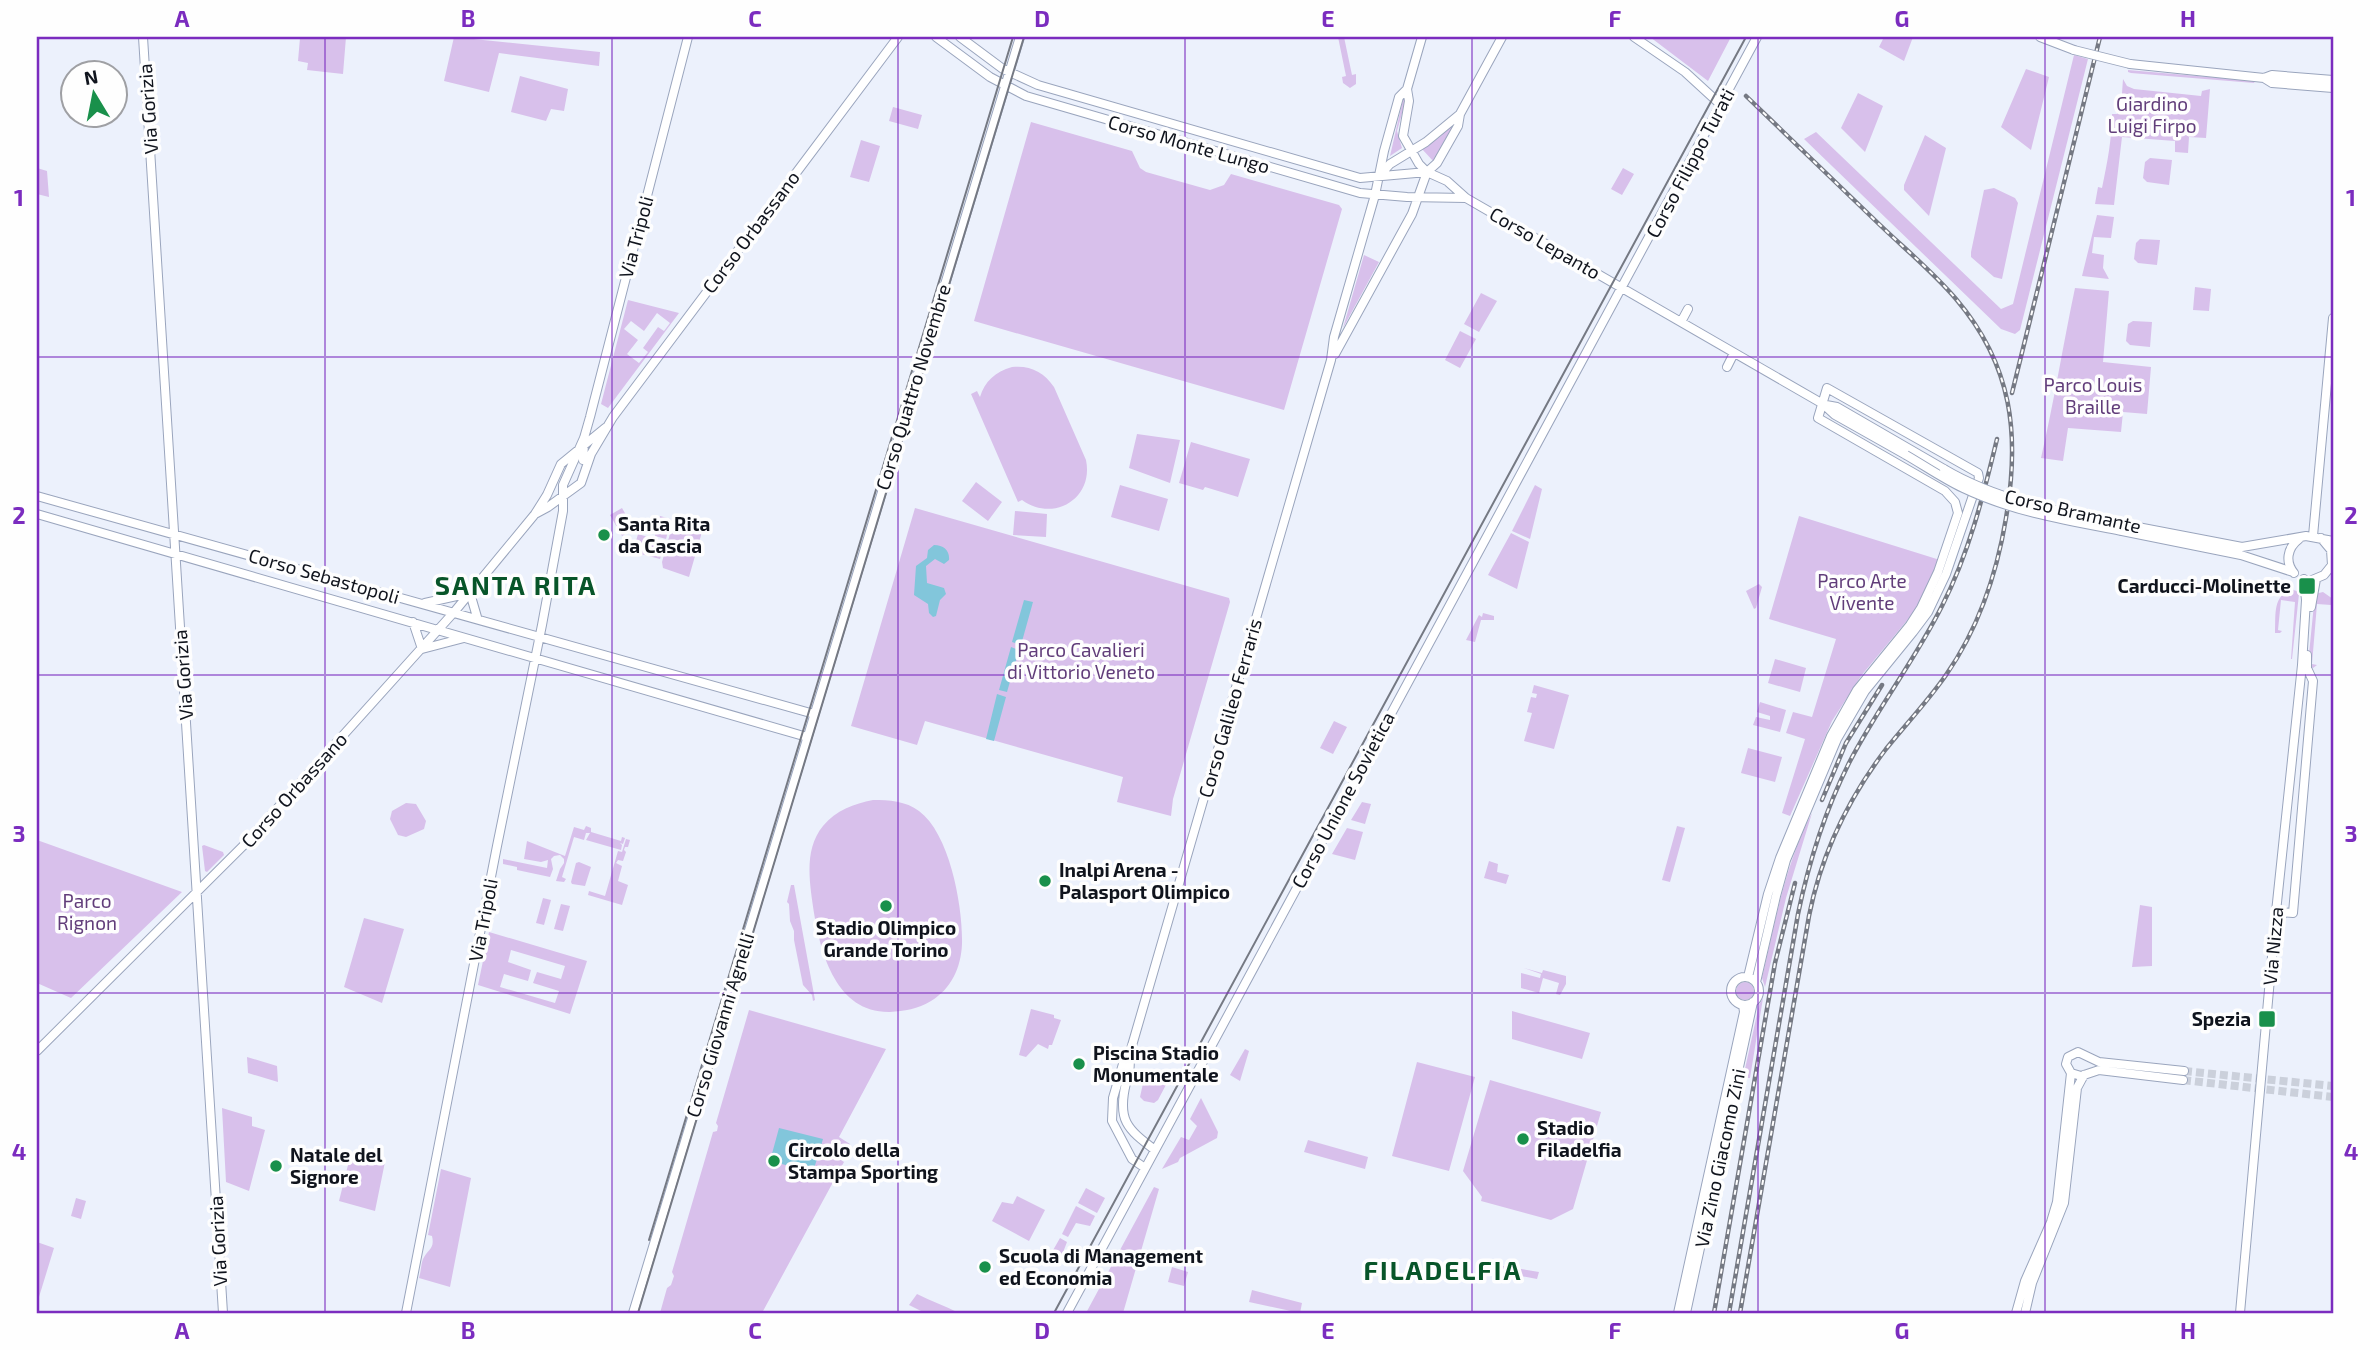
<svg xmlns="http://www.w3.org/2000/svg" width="2370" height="1350" viewBox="0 0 2370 1350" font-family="'Exo 2',sans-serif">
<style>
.green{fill:#d8c0eb;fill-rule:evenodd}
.water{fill:#82c6db}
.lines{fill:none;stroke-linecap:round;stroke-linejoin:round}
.secondary-tunnel{stroke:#cbd0db;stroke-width:8;stroke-dasharray:8 4;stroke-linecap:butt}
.secondary-casing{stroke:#9aa5bd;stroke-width:10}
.secondary{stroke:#fff;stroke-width:8}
.tram{stroke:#757983;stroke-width:2}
.rail-casing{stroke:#757983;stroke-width:4.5}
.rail{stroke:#fefefe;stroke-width:2;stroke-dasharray:5;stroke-linecap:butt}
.secondary-bridge-casing{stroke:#9aa5bd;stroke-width:10;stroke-linecap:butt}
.secondary-bridge{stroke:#fff;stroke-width:8}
.grid{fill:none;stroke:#7b2cbf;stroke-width:2;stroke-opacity:0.55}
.poi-dot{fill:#19904b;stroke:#fefefe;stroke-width:2.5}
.labels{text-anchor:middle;stroke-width:7;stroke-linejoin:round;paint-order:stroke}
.park-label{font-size:19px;fill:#613d7a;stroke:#fefefe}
.street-label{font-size:19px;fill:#10141d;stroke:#fefefe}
.poi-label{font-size:19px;font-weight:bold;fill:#10141d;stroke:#fefefe;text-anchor:start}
.district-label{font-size:26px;font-weight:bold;letter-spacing:2px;fill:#085529;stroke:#fefefe}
.neatline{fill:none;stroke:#7b2cbf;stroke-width:2.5}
.grid-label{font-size:23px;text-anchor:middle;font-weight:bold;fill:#7b2cbf}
</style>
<rect width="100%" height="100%" fill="#ecf1fc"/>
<path class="green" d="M 297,37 L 346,37 L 343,74 L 307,70 L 308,63 L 298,61 L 300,38 Z
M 454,37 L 600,52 L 599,66 L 499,53 L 489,92 L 444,81 Z
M 1338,37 L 1344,37 L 1352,75 L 1356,74 L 1356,84 L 1350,88 L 1343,83 L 1342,77 L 1346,76 Z
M 1650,37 L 1731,37 L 1708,81 Z
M 1884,37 L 1913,37 L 1904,61 L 1879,47 Z
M 2074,55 L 2088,59 L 2020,330 L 2015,334 L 2001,329 L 1804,139 L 1816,132 L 2001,309 L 2013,304 Z
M 2026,69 L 2049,77 L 2031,150 L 2001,127 Z
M 2128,70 L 2255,81 L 2254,83 L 2131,73 L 2128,72 Z
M 520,76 L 568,89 L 564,111 L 551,109 L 546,121 L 511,112 Z
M 2123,79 L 2127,86 L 2134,89 L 2201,96 L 2202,91 L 2210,89 L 2206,138 L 2189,137 L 2188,153 L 2175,152 L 2175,141 L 2122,137 L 2114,205 L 2095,204 L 2098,187 L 2102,188 C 2107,164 2112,139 2112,114 L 2117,114 L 2121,107 Z
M 1858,93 L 1883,106 L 1865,152 L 1841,128 Z
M 1404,95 L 1407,96 L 1397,131 L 1402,148 L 1390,156 Z
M 893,107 L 922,115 L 918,129 L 889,121 Z
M 1454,121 L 1456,121 L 1434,162 L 1422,149 L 1441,136 Z
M 1031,122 L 1132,151 L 1140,168 L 1146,172 L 1210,190 L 1224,185 L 1231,174 L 1339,205 L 1342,209 L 1284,410 L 974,321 Z
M 1925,135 L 1946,148 L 1929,216 L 1904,190 L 1904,185 Z
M 861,140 L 880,146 L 869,182 L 850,177 Z
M 2150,158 L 2172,160 L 2169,185 L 2147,182 L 2143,178 L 2145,162 Z
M 37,168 L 47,171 L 49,197 L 37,194 Z
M 1623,168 L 1634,174 L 1622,195 L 1611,189 Z
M 1994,188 L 2015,198 L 2018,203 L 2002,279 L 1994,277 L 1971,257 L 1971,252 L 1984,190 Z
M 2097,215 L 2114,217 L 2111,238 L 2094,237 L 2092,253 L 2104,255 L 2103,268 L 2109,279 L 2082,276 Z
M 2140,239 L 2160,240 L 2157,265 L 2138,263 L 2134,259 L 2136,243 Z
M 1364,255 L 1379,262 L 1343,328 Z
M 2195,287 L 2211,289 L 2209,311 L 2193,310 Z
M 2075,288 L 2109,291 L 2103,362 L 2151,367 L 2147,414 L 2123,412 L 2121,432 L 2068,428 L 2063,461 L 2041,458 C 2054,402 2063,345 2075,288 Z
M 1481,293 L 1497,301 L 1479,332 L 1464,324 Z
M 628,300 L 679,313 L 608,408 L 601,404 ZM 657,313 L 670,323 L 664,331 L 658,327 L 643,348 L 648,352 L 639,363 L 627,354 L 638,340 L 624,329 L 631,321 L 644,331 Z
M 2133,321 L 2152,322 L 2150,347 L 2130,345 L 2126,341 L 2128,324 Z
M 1460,331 L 1476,339 L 1460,368 L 1445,360 Z
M 1012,367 C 1030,365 1044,372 1054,387 L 1086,460 C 1094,498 1054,523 1022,500 L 1018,502 L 971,394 L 977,391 L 980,397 C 985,381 995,372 1012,367 Z
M 1137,434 L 1180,440 L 1170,483 L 1129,468 Z
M 1191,442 L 1250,459 L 1238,497 L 1205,487 L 1203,490 L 1179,483 Z
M 976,482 L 1002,502 L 988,521 L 962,501 Z
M 1120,485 L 1168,499 L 1159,531 L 1111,517 Z
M 1535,485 L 1542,489 L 1530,539 L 1512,531 Z
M 622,508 L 634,529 L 622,536 L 610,515 Z
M 915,508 L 1229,598 L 1230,602 L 1173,799 L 1171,816 L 1117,802 L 1123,777 L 925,721 L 917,745 L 851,726 Z
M 1015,511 L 1047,514 L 1046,537 L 1013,535 Z
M 660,516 L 671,519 L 666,539 L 655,536 Z
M 675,516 L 704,525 L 689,577 L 663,568 L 662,562 Z
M 1799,516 L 1940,560 L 1914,612 L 1861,676 L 1832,721 L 1790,816 L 1782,813 L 1805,739 L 1786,733 L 1793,712 L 1812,717 L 1836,639 L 1769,619 Z
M 1511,533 L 1529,542 L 1517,589 L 1488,575 Z
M 638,534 L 665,542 L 660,559 L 633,552 Z
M 1759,584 L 1762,587 L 1756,608 L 1754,609 L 1746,591 Z
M 2293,590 L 2297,591 L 2299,594 L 2292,659 L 2291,659 L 2295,602 L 2281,600 L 2278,630 L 2282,631 L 2280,633 L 2275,633 C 2276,616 2272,594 2293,590 Z
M 2323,592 L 2333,599 L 2333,612 L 2331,612 L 2331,605 L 2317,604 L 2312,664 L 2317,665 L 2313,668 L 2308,664 L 2315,594 Z
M 1483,613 L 1494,616 L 1494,620 L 1481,620 L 1475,642 L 1466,640 L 1479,615 L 1482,617 Z
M 1775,659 L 1806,668 L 1800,692 L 1768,683 Z
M 1534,685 L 1569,695 L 1554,749 L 1524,741 L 1532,713 L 1527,712 L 1531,697 L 1536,698 L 1537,694 L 1532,693 Z
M 1760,702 L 1786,710 L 1780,732 L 1753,725 L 1756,717 L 1770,720 L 1770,716 L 1757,712 Z
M 1334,721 L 1347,727 L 1333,754 L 1320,748 Z
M 1748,748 L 1782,757 L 1775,782 L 1741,773 Z
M 873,800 C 889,800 906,801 919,811 C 950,834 963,907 962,944 C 961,968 951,989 931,1001 C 918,1009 904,1011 890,1012 C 837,1013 821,955 814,913 C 810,885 803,850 823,826 C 836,810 854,804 873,800 Z
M 1362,802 L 1371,804 L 1365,824 L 1351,820 Z
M 406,803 L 416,804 L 426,821 L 424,829 L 406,837 L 398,835 L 390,819 L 392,811 Z
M 1812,813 L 1786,898 L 1765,987 L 1762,978 C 1775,923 1785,864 1812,813 Z
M 586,826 L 591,828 L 591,832 L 621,841 L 622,837 L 625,838 L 623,844 L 620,843 L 622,845 L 621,850 L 586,840 L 590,833 L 586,833 L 584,840 L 574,837 L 562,877 L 566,879 L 564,882 L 556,881 L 560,869 L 564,863 L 564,859 L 560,855 L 554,856 L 551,859 L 553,869 L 550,877 L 517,870 L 517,867 L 503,864 L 503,859 L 547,868 L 548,860 L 541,862 L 524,859 L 527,841 L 565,856 L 574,827 L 584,830 Z
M 1677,826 L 1685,828 L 1670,882 L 1662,880 Z
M 1347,828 L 1363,832 L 1355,860 L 1332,854 Z
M 626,839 L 630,840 L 628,847 L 625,847 L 624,850 L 626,852 L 623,861 L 618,860 L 616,863 L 622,866 L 618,881 L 628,885 L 622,905 L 588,895 L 589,891 L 605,896 L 618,851 L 622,852 Z
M 37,840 L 182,892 L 71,998 L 37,983 Z
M 204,845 L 223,852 L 224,855 L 207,872 L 205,871 L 202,846 Z
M 1489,861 L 1498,864 L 1497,872 L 1509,875 L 1506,884 L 1484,878 Z
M 579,862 L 591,867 L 585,886 L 572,884 L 571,882 L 576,863 Z
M 791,885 L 794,885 L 815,1000 L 813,1001 L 812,995 L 803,985 L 794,940 L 794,931 L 790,921 L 789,904 L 787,902 Z
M 543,898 L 551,900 L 544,925 L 536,923 Z
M 561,904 L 570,906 L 563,931 L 554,929 Z
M 2140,905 L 2152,907 L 2152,966 L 2132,967 Z
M 364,918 L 404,929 L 382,1003 L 344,987 Z
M 489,932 L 587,961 L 570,1014 L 478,985 ZM 511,950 L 565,966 L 561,979 L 537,972 L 533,983 L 559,991 L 555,1003 L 500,987 L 504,974 L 528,981 L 531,970 L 508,962 Z
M 1524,968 L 1542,973 L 1543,970 L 1566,976 L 1566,984 L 1560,995 L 1556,994 L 1559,983 L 1543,978 L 1539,993 L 1521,988 L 1521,973 L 1540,978 L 1541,974 Z
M1736 991a9 9 0 1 1 18 0a9 9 0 1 1-18 0Z
M 1763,998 L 1750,1078 L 1743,1078 L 1759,1005 Z
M 1031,1009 L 1054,1015 L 1054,1018 L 1061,1020 L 1052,1045 L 1049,1045 L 1048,1049 L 1038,1044 L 1026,1057 L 1019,1055 Z
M 749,1010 L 886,1049 L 839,1137 L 850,1144 L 841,1160 L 844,1162 L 762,1313 L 660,1313 L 667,1288 L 671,1285 L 674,1276 L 672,1272 L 713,1132 L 717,1131 L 718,1126 L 716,1123 Z
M 1512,1011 L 1590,1033 L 1582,1059 L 1512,1039 Z
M 1245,1049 L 1249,1051 L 1240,1081 L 1230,1075 Z
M 247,1057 L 277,1066 L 278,1082 L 248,1073 Z
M 1417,1062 L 1475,1077 L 1449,1171 L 1392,1156 Z
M 1146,1070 L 1169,1079 L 1158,1100 L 1154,1103 L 1144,1101 L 1140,1097 Z
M 1490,1080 L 1601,1112 L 1573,1209 L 1551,1220 L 1481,1201 L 1482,1197 L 1463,1171 Z
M 1201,1098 L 1218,1132 L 1217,1138 L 1180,1158 L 1178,1162 L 1162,1169 L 1181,1137 L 1189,1140 L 1197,1126 L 1190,1119 Z
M 222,1108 L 252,1117 L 252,1126 L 265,1130 L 249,1191 L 226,1182 Z
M 1308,1140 L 1368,1157 L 1365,1169 L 1304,1152 Z
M 351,1153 L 385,1162 L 375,1211 L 339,1201 Z
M 441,1169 L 471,1178 L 450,1287 L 419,1278 C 421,1272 421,1264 423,1259 C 428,1249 435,1249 432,1236 L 428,1235 Z
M 1154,1187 L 1159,1189 L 1123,1313 L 1086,1313 Z
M 1086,1188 L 1105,1198 L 1097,1213 L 1078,1203 Z
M 1017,1196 L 1045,1210 L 1029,1241 L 992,1221 L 1002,1202 L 1013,1204 Z
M 76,1198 L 86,1201 L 81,1219 L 71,1216 Z
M 1076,1206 L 1095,1216 L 1090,1226 L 1076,1223 L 1068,1237 L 1062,1234 Z
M 1060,1238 L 1067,1242 L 1062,1255 L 1070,1261 L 1068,1264 L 1056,1258 L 1057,1255 L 1052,1252 Z
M 37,1242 L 54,1248 L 39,1297 L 37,1296 Z
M 1491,1264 L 1539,1272 L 1537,1279 L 1490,1270 Z
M 1172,1267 L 1188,1272 L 1184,1286 L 1168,1282 Z
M 1252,1290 L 1302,1303 L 1300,1313 L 1249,1302 Z
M 917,1294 C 931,1301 945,1306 959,1313 L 925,1313 L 909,1305 Z"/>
<path class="water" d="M 934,545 C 944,545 950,551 949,560 L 944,564 L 935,559 L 926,566 L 927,583 L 944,588 L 946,594 L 940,600 L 936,616 L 933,617 L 929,613 L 928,604 L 914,595 L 916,566 L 927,558 L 928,550 Z
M 1024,600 L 1033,602 L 1021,645 L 1012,642 Z
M 1011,647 L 1019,650 L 1007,692 L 999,690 Z
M 997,694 L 1006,697 L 994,741 L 986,739 Z
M 779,1128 L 823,1139 L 813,1172 L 770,1161 Z"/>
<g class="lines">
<path class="secondary-tunnel" d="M 2184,1071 L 2333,1086
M 2183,1080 L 2333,1097"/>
<g class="secondary-casing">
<path id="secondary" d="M 143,37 L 223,1313
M 936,37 L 990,77 L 1026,96 L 1360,193 L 1407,197 L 1466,198
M 960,37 L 1003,69 L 1038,85 L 1360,178 L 1427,172
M 1422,37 L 1407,89 L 1409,101 L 1403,136 L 1419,164 L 1427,172 L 1447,181 L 1466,198 L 1823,404 L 1835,415 L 1906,455
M 1634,37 L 1685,72 L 1721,105
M 2040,37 L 2074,50
M 2130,64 L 2264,78 L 2272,75 L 2333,80
M 2264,78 L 2272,83 L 2333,88
M 1380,175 L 1390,164 L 1426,142 L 1460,114
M 1681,322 L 1688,309
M 1335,354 L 1412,214 L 1427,172 L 1437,163 L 1458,126 L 1460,114 L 1502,37
M 1727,367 L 1734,353
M 1826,405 L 1837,407 L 1944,469
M 583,460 L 584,444
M 37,496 C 296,568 555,640 814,714
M 37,514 L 807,737
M 535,514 L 548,507 L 581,483 L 591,454 L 613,417 L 898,37
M 2122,524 L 2242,547 L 2306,536 L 2333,541
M 2122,531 L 2241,555 L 2293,572
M 2313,536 L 2333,318
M 2294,573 C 2285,562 2287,548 2299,539
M 2312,580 L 2324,575 L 2332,565 L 2331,550 L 2321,538
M 470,593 L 477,617
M 425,603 L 470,593
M 2311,607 L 2316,579
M 413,622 L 422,649
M 422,649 L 464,638
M 2276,912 L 2293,913 L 2313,681 L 2307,668 L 2307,655
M 1748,977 L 1768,894 L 1780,858 L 1831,736 L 1857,690 L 1910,625 L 1921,608 L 1938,572 L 1958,513 L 1955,502 L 1945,491 L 1818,418 L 1827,388 L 1978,473 L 1979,478 L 1946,574 L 1928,612 L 1913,632 L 1865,691 L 1837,739 L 1786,860 L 1776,896 L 1756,982
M1731 991a14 14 0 1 1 28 0a14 14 0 1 1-28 0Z
M 37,1051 L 247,842 L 455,611 L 535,514 L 547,495 L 561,464 L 605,428
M 1129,1056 C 1131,1066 1129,1073 1126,1083 C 1117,1120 1127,1129 1155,1150
M 2183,1080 L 2099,1070 L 2081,1076 L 2071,1073 L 2066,1064 L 2068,1057 L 2078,1052 L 2099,1062 L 2184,1071
M 1145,1168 L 1132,1159 L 1112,1121 L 1113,1098 L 1123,1064 L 1131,1049 L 1331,360 L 1334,337 L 1375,195 L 1384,151 L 1399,97 L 1407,89
M 406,1313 L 497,846 L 542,625 L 563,511 L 563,485 L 584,438 L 590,417 L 688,37
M 633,1313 L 1020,37
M 1067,1313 C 1295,887 1529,463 1757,37
M 1678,1313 L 1744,1012 L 1743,1005
M 1686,1313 L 1753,1002
M 2016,1313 L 2025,1281 L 2051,1222 L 2057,1202 L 2071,1073
M 2025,1313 L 2032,1283 L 2064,1203 L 2077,1088 L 2084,1075
M 2240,1313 L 2276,912 L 2302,665 L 2306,600 L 2304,579"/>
</g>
<use href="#secondary" class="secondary"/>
<path class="tram" d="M 649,1240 L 1013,37
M 638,1313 L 1024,37
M 1054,1313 L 1746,37"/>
<g class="rail-casing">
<path id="rail" d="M 2012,393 L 2100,37
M 1822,800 L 1846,743 L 1882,685
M 1714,1313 L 1775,963 L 1795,883
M 1729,1313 L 1798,914 C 1809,861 1825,811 1849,763 C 1877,709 1915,660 1942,606 C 1969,553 1983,497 1997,439
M 1740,1313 L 1809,916 C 1821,855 1848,799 1886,749 C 1906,724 1928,701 1946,675 C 1978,629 1997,573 2006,518 C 2020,435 2013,366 1956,299 C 1933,272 1905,249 1880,225 C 1835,182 1791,139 1746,96"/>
</g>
<use href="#rail" class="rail"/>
<g class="secondary-bridge-casing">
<path id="secondary-bridge" d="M 2074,50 L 2130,64
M 1906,455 C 1925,466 1944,479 1963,488 C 2013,512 2069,521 2122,531
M 1944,469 C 1998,501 2061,512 2122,524"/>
</g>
<use href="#secondary-bridge" class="secondary-bridge"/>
</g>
<path class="grid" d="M 325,37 L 325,1313M 612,37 L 612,1313M 898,37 L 898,1313M 1185,37 L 1185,1313M 1472,37 L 1472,1313M 1758,37 L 1758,1313M 2045,37 L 2045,1313M 37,357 L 2333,357M 37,675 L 2333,675M 37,993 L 2333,993"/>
<g class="poi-dot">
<circle cx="604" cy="535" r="7"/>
<rect x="2298" y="577" width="18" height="18" rx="3.5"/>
<circle cx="1045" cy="881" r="7"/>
<circle cx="886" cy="906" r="7"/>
<rect x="2258" y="1010" width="18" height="18" rx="3.5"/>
<circle cx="1079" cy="1064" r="7"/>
<circle cx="1523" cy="1139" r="7"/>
<circle cx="774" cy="1161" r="7"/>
<circle cx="276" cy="1166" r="7"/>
<circle cx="985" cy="1267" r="7"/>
</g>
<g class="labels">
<g class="park-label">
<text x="2152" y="111">Giardino<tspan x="2152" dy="22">Luigi Firpo</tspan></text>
<text x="2093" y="392">Parco Louis<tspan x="2093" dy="22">Braille</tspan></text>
<text x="1862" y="588">Parco Arte<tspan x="1862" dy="22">Vivente</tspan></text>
<text x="1081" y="657">Parco Cavalieri<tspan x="1081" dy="22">di Vittorio Veneto</tspan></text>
<text x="87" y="908">Parco<tspan x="87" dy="22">Rignon</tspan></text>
</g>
<g class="street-label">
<text transform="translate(148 109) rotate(-94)" y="7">Via Gorizia</text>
<text transform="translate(1189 144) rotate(16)" y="7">Corso Monte Lungo</text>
<text transform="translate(1690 163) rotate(-62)" y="7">Corso Filippo Turati</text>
<text transform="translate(751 232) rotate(-53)" y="7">Corso Orbassano</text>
<text transform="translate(636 237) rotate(-75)" y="7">Via Tripoli</text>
<text transform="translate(1545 243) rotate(30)" y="7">Corso Lepanto</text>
<text transform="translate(913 387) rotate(-73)" y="7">Corso Quattro Novembre</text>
<text transform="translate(2073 511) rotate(13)" y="7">Corso Bramante</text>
<text transform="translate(324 576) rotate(16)" y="7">Corso Sebastopoli</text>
<text transform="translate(183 675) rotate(-94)" y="7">Via Gorizia</text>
<text transform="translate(1230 708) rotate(-74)" y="7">Corso Galileo Ferraris</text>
<text transform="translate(294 790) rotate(-48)" y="7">Corso Orbassano</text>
<text transform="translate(1343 800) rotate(-62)" y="7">Corso Unione Sovietica</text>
<text transform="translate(483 920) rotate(-79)" y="7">Via Tripoli</text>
<text transform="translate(2273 946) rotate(-85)" y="7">Via Nizza</text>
<text transform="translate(720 1025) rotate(-73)" y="7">Corso Giovanni Agnelli</text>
<text transform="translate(1720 1158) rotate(-78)" y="7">Via Zino Giacomo Zini</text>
<text transform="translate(218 1241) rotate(-93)" y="7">Via Gorizia</text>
</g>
<g class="poi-label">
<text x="618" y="531">Santa Rita<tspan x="618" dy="22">da Cascia</tspan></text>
<text x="2291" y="593" text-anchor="end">Carducci-Molinette</text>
<text x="1059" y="877">Inalpi Arena -<tspan x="1059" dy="22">Palasport Olimpico</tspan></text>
<text x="886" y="935" text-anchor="middle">Stadio Olimpico<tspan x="886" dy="22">Grande Torino</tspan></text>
<text x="2251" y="1026" text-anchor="end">Spezia</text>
<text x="1093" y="1060">Piscina Stadio<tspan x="1093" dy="22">Monumentale</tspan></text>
<text x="1537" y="1135">Stadio<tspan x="1537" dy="22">Filadelfia</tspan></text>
<text x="788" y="1157">Circolo della<tspan x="788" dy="22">Stampa Sporting</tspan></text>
<text x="290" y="1162">Natale del<tspan x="290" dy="22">Signore</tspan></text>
<text x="999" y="1263">Scuola di Management<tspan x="999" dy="22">ed Economia</tspan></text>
</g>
<g class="district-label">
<text x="516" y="595">SANTA RITA</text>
<text x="1443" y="1280">FILADELFIA</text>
</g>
</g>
<rect width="2370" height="1350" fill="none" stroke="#fefefe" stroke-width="77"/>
<g transform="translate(94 94) rotate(350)"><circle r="33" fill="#fefefe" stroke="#9fa0a4" stroke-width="2"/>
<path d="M0-5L12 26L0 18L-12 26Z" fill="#19904b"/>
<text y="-10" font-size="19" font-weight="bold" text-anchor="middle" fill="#10141d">N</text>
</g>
<rect x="38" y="38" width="2294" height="1274" class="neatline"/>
<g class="grid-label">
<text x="182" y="27">A</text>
<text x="468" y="27">B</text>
<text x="755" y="27">C</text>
<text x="1042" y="27">D</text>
<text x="1328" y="27">E</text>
<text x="1615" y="27">F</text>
<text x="1902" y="27">G</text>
<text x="2188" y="27">H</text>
<text x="19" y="206">1</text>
<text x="2351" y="206">1</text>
<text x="19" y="524">2</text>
<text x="2351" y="524">2</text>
<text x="19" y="842">3</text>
<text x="2351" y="842">3</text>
<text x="19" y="1160">4</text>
<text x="2351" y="1160">4</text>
<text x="182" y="1339">A</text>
<text x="468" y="1339">B</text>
<text x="755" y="1339">C</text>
<text x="1042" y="1339">D</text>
<text x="1328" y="1339">E</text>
<text x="1615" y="1339">F</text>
<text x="1902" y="1339">G</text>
<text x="2188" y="1339">H</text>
</g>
</svg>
